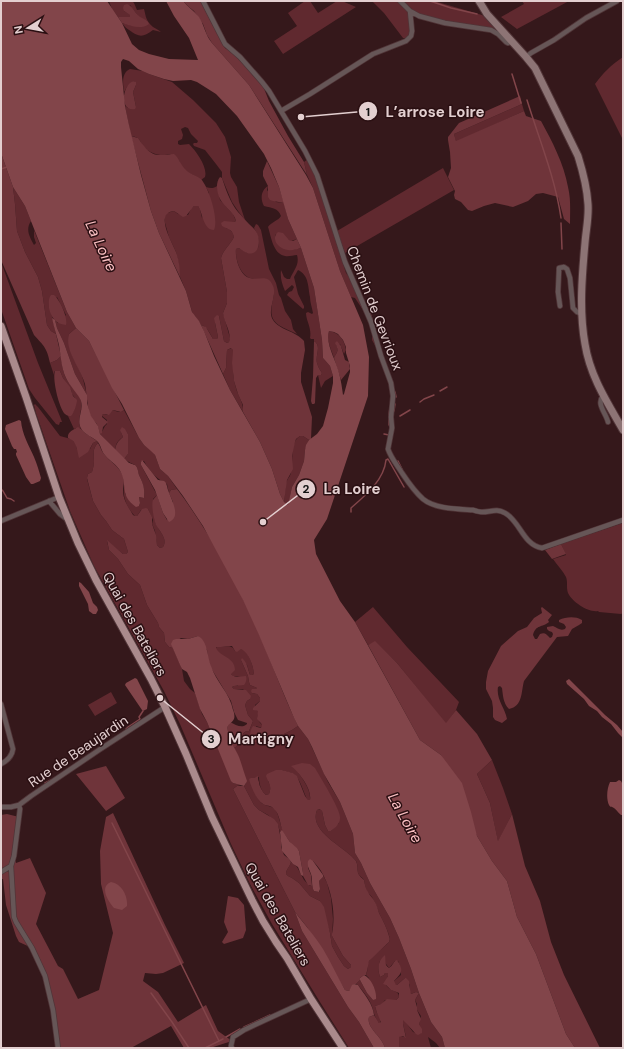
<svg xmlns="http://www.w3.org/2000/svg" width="624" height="1049" viewBox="0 0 624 1049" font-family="'DM Sans',sans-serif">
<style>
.green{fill:#60292f}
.forest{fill:#6f343a}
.water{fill:#82454a;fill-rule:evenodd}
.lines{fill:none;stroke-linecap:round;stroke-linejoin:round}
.stream{stroke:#82454a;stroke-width:1.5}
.street-casing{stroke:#513538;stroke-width:6}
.secondary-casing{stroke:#513538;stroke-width:9}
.primary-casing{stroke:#513538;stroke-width:9}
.street{stroke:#665657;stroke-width:4.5}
.secondary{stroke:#8d7475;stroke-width:7}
.primary{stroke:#aa8a8c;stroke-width:7}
.labels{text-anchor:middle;stroke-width:3;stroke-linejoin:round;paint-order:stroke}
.street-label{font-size:14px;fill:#e3cfd0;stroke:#2a0f12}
.water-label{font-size:15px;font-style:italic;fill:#fbc0c3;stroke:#2a0f12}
.leader{fill:none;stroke:#e3cfd0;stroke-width:1.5}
.callout-dot{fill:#e3cfd0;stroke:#2a0f12;stroke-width:1.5}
.mark-label{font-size:12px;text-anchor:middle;font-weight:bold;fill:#111}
.callout-label{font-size:15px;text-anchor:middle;font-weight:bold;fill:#e3cfd0;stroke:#2a0f12;stroke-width:3;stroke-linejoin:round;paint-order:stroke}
</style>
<rect width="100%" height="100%" fill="#35181b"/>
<path class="green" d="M 109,1 L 132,1 L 134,3 L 137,10 L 144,9 C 146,17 146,21 153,27 C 156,29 159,30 161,32 L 153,30 C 143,37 140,38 129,30 C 126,28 124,26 122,23 L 133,26 L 147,21 L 138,16 L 130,5 L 124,11 L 131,15 L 130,17 L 118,17 L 112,9 Z
M 305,1 L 310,1 L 318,13 L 337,1 L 342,1 L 356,7 L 283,54 L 274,41 L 297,26 L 288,13 Z
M 372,1 L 398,1 L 408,11 L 411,28 L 410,34 L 406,38 L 403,38 L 384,13 Z
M 402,1 L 434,1 L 482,15 L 490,21 L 500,34 L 426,17 L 414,11 Z
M 522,1 L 569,1 L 517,29 L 501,17 L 524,4 Z
M 623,57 L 623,140 L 595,84 C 604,72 610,66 623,57 Z
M 130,69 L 143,71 L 149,74 L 172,82 L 193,100 L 216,123 L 225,137 L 231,157 L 230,173 L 231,177 L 237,187 L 239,202 L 245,220 L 238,211 L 232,202 L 222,178 L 222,172 L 216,164 L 205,150 L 194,146 L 193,144 L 194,143 L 197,143 L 198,141 L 191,134 L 188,128 L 185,127 L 181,129 L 183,135 L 182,139 L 178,141 L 178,144 L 180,145 L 189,144 C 196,151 208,167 205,177 L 201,180 L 186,171 L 181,165 L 179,161 L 170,154 C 161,157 150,154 143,146 C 139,140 140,137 131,136 L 125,106 L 128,108 L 136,107 L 133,92 L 136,85 L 135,82 L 133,81 L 127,87 L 124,92 C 123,84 121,73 130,69 Z
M 522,104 L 524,111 L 456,142 L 454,134 Z
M 308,159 L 313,169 L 346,273 L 349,277 L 367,315 L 377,349 L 372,340 L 372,333 L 365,313 L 355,298 L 351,297 L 340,271 L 313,188 L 307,175 L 304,162 Z
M 443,168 L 454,190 L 345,253 L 337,231 Z
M 217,186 L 220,200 L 233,214 L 236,221 L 234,222 L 229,222 L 226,228 C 231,230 233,232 234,237 C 230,245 223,250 221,258 L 227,292 L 227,303 L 223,313 L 230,338 L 229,342 L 227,343 L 224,341 L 219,316 L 215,323 L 218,337 L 217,339 L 213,339 C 210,334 208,327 201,325 L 195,316 L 193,315 L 186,291 L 180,277 L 178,260 L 176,252 L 169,237 L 165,223 L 165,216 L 167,213 L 174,211 L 178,214 L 188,215 L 191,209 L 194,206 L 198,206 L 200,209 L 202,218 L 209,193 L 206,187 C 210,188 213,189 217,186 Z
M 268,186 L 267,190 L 276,202 L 284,203 L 288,219 L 297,239 L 291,241 L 276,234 L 275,236 L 276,241 L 292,250 L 301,248 L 314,288 L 322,340 L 323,358 L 330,366 L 333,376 L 325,381 L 321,388 L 318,375 L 321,375 L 322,373 C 320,370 318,367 317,363 C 315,355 322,346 314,341 L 314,339 L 311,339 L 310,338 C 312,328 306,321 306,313 L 308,312 L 312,314 L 313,313 C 312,308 310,302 310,297 C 308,287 309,275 298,270 L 294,277 L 298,294 L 304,306 L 304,308 L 303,309 L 287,295 L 289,292 L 292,291 L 294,287 L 292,285 L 285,291 C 282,284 280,278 281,270 L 284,277 L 287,279 L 290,279 C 293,271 300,265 297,255 C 293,255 289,257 285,256 C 273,254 271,236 268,227 C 271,222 278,221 281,216 C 278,208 272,208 264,206 C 260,199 261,190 268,186 Z
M 13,187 L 25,206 L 31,221 C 25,230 30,237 34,245 L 36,243 L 34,237 L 34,230 L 67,312 L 76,328 L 69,334 C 67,351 76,361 82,376 C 84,382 85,388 87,395 L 75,374 L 64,343 L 57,328 L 55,320 L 58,323 L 66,315 L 57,297 L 49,303 L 56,334 L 51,331 L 47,325 L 42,291 L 38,277 L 25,252 L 17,231 L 15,204 Z
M 256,224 L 258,225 L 261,230 L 269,269 L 276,283 L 279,295 L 281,298 L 285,311 L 291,320 L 293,329 L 297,334 C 274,324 267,322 274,295 L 254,279 C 241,278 235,260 236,249 L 239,248 L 247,253 L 258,248 C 260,240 258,235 254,228 Z
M 1,262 L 38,363 L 61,419 L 62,422 L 60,422 L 59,425 L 56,424 L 35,398 L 29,389 L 1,309 Z
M 329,331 C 339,332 345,341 346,350 L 344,354 L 340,344 L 336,345 C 340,350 336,353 334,358 C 331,349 326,340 329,331 Z
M 232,348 L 233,350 C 233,363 232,376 236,388 C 238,396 244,403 243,412 L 230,390 L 223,374 L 226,368 L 227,350 Z
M 61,356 C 62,364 63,373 67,380 C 71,386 80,395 81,401 C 83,411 76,420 81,429 L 80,428 L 76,428 L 74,429 L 68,416 L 70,416 L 74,411 L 75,398 L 72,394 L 71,390 L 63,378 L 60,371 L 55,371 L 54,372 L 54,375 L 50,363 L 57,360 Z
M 35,404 L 38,407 L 60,436 L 71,439 L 76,444 L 77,449 L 90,449 L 93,443 L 97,441 L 98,443 C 92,449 94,454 94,462 C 94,465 93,469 92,472 L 88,474 L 87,479 L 93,501 L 101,515 L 106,521 L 112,530 L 124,539 L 128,552 L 126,554 L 123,554 L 107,541 L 109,550 L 118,559 L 128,574 L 140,585 L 147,605 L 158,623 L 159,627 L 164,633 L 165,642 L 169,647 L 173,648 L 182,669 L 184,681 L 190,689 L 195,693 L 202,714 L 207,722 L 233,783 L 241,785 L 237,786 L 233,789 L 295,912 L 302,931 L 322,964 L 348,1007 L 359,1022 L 374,1048 L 349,1048 L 320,1002 L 272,924 L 250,884 L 231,844 L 180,724 L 164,691 L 94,566 L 70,511 L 36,413 L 34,405 Z
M 113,410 C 117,412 121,413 124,410 L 139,438 L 144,445 L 151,450 L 155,455 L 160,469 L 168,476 L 177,489 L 171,490 L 169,493 L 167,484 C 157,479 149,471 144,461 L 141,461 L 141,465 L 157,495 L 153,499 C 154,506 154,514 155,521 C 157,530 169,538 163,547 L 160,548 L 157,545 L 155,531 L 152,524 L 153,520 L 148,509 L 141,510 L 137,516 L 135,516 C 127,508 121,495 125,484 L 125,494 L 139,506 L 140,503 L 139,497 L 144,498 C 145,489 143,483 139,475 C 138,473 138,468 136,466 C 134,464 128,462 124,459 L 128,454 L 128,434 L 125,430 L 122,428 L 121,432 L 123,437 C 117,441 116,444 115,450 L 100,434 C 104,431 103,427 107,424 L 107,420 L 102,416 L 102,415 L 104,414 L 107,415 Z
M 300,436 L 303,436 L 309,440 L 305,450 L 304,461 L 299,475 L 292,487 L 288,506 L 284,502 L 286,483 C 287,479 291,476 291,472 C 294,461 289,443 300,436 Z
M 623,523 L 623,613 L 621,614 L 599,612 L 598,611 C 589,613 572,602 568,593 C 566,588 568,582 566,577 C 563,571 557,565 553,559 L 566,555 L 561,544 Z
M 373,607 L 407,647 L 459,702 L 456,710 L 446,724 L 397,663 L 375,642 L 368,645 L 355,622 Z
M 219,646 C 224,648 229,644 233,648 L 235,651 C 237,650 239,649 241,649 C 248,649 254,668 254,674 L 252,675 L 250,675 L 247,665 L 241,660 L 248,676 L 249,682 L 250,685 L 257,688 L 256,690 L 252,693 L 257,694 L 260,698 L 260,701 L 255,705 L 255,710 L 258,711 L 259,712 C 256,717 258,721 262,725 L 262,728 L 256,726 L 259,741 L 266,742 L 269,740 L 272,740 L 292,730 L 298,726 L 308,739 L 328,782 L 340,802 L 353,834 L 355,853 L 361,863 L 370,883 L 390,918 L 399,938 L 411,969 L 419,993 L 431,1022 L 442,1037 L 445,1048 L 440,1048 L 436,1043 L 428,1037 L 431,1048 L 399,1048 L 399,1037 L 400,1036 L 406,1037 L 403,1024 L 403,1020 L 404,1020 L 413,1032 L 420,1034 L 422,1031 L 419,1024 L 421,1016 L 417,1010 L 417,1004 L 415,1000 L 419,993 L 416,992 L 411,994 L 410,992 L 410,985 L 405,978 L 397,985 L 396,985 L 394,984 L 394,981 L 401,975 L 401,969 L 398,961 L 395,961 L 390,967 L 389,968 L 386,964 L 380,961 C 378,967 378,971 380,977 L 384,975 L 385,973 L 388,973 L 388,976 L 387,978 L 386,985 C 387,986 388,988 390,989 C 394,992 399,991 399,997 L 396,1000 L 385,1000 L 382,1004 L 375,1006 L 377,1013 L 381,1020 L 380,1023 L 379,1023 C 373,1016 374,1009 370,1002 C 367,996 362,990 358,985 L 356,984 L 360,980 L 367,993 L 373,1000 L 369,978 L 366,975 C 368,971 367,967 368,963 C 371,956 384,948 389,942 L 390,939 C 388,930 383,921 379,913 C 377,908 376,903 373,899 C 372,896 369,894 367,892 C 365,888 365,884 364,880 C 362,877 359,876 358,873 C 357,868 358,865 356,861 C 346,847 308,832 317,810 L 321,809 L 322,811 L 325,825 L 328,831 L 331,831 L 339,823 L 297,771 C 303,779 311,790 310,800 L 308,801 C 304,794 300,778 294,774 C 291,772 286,772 282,770 L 268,781 C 271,786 271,789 269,794 L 266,795 C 261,792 259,783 259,777 L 254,778 L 251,784 C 254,790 257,800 263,804 C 267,806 271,806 275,809 C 279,815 280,824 283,831 L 281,831 L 280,832 L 278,825 L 268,815 L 259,810 L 254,805 L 244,786 L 246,783 L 238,756 L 234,748 C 237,747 237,744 240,743 C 242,737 242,731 249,731 L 253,721 L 248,715 L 245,705 L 247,701 L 250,699 L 243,689 L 234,689 L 232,687 L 234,686 L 238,686 L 240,677 L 233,676 L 231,674 L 231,673 L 217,651 L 215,648 Z
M 111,692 L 117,703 L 95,716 L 88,705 Z
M 492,760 L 503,788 L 512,814 L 498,842 L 490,803 L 477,774 Z
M 291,862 L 297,867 L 304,880 L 310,886 L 312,886 L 314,891 L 319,892 L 320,891 L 319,881 L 323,877 L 323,875 L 327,883 L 331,898 L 333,919 L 332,936 L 343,956 L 351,965 L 351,967 L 348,969 L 344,966 L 338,957 L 332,946 L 330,933 L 320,901 L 310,896 L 299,883 L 292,878 L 288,876 L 286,874 C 286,869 290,867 291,862 Z"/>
<path class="forest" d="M 183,1 L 201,1 L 225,48 L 234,54 L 263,86 L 269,101 L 288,136 L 304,162 L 307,175 L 249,85 L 212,43 L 207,35 L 203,24 L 194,11 L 189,7 Z
M 127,4 C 133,6 134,12 139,16 C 143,19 147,19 149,24 C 141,30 131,26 122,23 L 118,17 L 130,17 L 130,15 L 124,11 L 123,8 L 124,5 Z
M 133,81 L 136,82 L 136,85 L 133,92 L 136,107 L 135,109 C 119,112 122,86 133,81 Z
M 520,96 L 522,104 L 454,134 L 456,141 L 524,111 L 526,116 L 541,121 C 552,141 564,164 568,187 C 571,199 570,211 570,224 L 564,219 L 558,197 L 543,193 L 536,194 L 528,201 L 513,207 L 495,203 L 484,206 L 472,211 L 468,210 L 461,202 L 455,199 L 454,195 L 455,191 L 448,177 L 451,168 L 450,152 L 448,140 L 448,137 L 459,123 Z
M 131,136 L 138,138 C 140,140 141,143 144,146 C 153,158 161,155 174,154 C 179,158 180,164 185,169 C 189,174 196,175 201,179 C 209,188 219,219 214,230 C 203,230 203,213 198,206 L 194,206 L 186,216 L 183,217 L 174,211 C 154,213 172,242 176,252 C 179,260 180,268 180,277 L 159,233 L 151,211 Z
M 1,153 L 13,187 L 15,204 L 17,231 L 25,252 L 38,277 L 42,291 L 47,325 L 51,331 L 56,334 L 61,356 L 57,360 L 50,363 C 47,348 44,346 34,335 L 1,260 Z
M 267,161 L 279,187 L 284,203 L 273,201 L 270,200 L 268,197 L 268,186 L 263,176 L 263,171 Z
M 220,177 L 222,178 C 226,190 230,202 238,212 C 242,216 245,220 249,224 C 252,227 255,229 257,233 C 260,238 260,251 253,253 C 248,255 243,251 239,248 L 236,249 C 235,259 240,276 250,278 C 258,281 267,274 272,284 C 279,295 266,309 273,320 C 279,330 296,331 304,341 L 305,350 L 301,373 L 301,382 L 312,417 L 311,439 L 309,440 L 303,436 L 300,436 L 296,439 L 295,442 L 292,456 L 293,469 L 287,480 L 284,502 L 280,494 L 272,469 L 260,442 L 243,412 L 243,405 L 238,394 L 234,381 L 232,363 L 233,350 L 231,348 L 227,350 L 226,368 L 223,374 L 201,325 L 206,327 L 213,339 L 217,339 L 218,337 L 214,318 L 217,315 L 219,316 L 224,341 L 227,343 L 229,342 C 232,332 224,323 223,313 L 227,303 L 227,292 L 221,258 C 223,250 230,245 234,237 C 232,229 229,230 222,226 L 221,223 L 224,221 L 234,222 L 236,221 C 234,212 225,208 220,199 C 217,193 215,183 220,177 Z
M 278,232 L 283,233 L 289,240 L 293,241 L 297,239 L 301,248 C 297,249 292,251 288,250 C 279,249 270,239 278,232 Z
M 51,295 L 54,295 C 60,300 68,317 66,325 C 55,324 51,317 49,308 C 49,303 48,299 51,295 Z
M 76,328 L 89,341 L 124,410 L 121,412 L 113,410 L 109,415 L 104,414 L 102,415 L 102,417 L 108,422 L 103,427 L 102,433 L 100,434 C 99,431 98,425 96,423 C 93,420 92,419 90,415 C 87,405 87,395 85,384 C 81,369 64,350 69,334 Z
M 314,341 C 322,346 315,355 317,363 C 318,367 320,370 322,373 L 321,375 L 318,375 L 316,378 L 315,403 L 314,404 L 312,404 L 311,401 L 313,377 Z
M 337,341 L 341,346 L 345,360 L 349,362 L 350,369 L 341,380 L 334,358 C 338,350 339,351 335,343 Z
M 55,371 L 60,371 L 63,378 L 70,387 L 73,396 L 77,400 C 77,403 74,414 71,416 C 68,416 68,416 65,414 C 59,408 52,379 55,371 Z
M 78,427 L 81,429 L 85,433 L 97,441 L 93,443 L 88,452 L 79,458 C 77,450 77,441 68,438 C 67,432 73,430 78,427 Z
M 122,427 L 125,429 L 128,434 L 128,454 L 124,459 L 115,450 C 116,444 118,441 123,437 L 120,430 Z
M 98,443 C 101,447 101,451 104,454 C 110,462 119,466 123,476 C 125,483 123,485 123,491 C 123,500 129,508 133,515 L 135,516 L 137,516 L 142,509 L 146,508 L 148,509 L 152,517 L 152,524 L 156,535 L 157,545 L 160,548 L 163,547 C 168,539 160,532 156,525 C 154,520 151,505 153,500 C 154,498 156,497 157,495 L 163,513 L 167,520 L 173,502 L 169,493 L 171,490 L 177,489 C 210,533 238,585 260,636 C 273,666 284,697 298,726 L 292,730 L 272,740 L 269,740 L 266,742 L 252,742 C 249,737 250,730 253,726 L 261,728 C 264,724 259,722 257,719 L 258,711 L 253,710 L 253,708 L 260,701 L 260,698 L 257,694 L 252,693 L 251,691 L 252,689 L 256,689 L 257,688 L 250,685 L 249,682 L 248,676 L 241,660 L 242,658 C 247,662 248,669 250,675 L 252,675 L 254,674 C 253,665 249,653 241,649 L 237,652 L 235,651 L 232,646 L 230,646 L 221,647 L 216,647 L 216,648 C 220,657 235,657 235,670 L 231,674 C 236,679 240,676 246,676 C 247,679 246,683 244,685 L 234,686 L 232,687 L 234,689 L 246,690 L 251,696 L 250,699 L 247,701 L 245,705 L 248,715 L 253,721 L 249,731 C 241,731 242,738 243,744 L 240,743 C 237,744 237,747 234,748 C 230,741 224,729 230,722 C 236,725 242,729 247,724 L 247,723 L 238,720 L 234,712 L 231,701 L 211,668 L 208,659 L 207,650 L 198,636 L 188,639 L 181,638 L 172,644 L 173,648 L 169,647 L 165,642 L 164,633 L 159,627 L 158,623 L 147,605 L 140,585 L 128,574 L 118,559 L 109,550 L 107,540 L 123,554 L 126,554 L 128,552 L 124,539 L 112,530 L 106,521 L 101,515 L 93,501 L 87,478 L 88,474 L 92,472 C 93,468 94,465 94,462 C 94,454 92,449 98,443 Z
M 561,544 L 566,554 L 552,559 L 545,550 Z
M 542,607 L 552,615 L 548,620 L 549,622 C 542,628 536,624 533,635 L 535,639 L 537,639 L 540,634 C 545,632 546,634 550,638 L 552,637 L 553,634 L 552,632 L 549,631 L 547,629 L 547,627 L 553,626 C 558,628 560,631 565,629 L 566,627 L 564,624 L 559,622 L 559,620 C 566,617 575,616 582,620 L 582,623 L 579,625 L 572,629 L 568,636 L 557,637 L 524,681 C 521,692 523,706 509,709 C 503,703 503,695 502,688 L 500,686 L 498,687 C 496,699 505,708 507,719 L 502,723 L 495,720 L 493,717 L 493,708 L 492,701 L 486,689 L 486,682 L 488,671 L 501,646 L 518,631 L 527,627 L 534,618 L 542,613 L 541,608 Z
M 375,641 L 397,663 L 446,723 L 456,710 L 477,734 L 492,760 L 477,774 L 490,803 L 498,841 L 512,814 L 525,866 L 540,901 L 551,942 L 564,975 L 600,1048 L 575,1048 L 566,1034 L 536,954 L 517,917 L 507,881 L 492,861 L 477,836 L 441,755 L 420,740 L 368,645 Z
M 302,763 L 310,764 L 315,768 C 320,777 341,810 340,818 C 340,824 335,828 331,831 L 328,831 L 325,825 L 322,811 L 320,809 L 317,810 C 308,832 346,847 356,861 C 358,865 357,869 358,873 C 359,876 362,878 364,880 C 365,884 365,888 368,892 C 370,896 373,898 375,902 C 377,905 378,910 379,913 C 383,921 387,928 389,936 C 390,939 390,939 389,942 L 369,961 L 367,971 L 366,975 L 364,975 L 360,978 L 360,980 L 356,984 L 354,984 L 349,991 L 345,990 L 307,927 L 295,912 L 233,789 L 237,786 L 244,786 L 254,805 L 259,810 L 274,819 L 278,824 L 281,840 L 281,847 L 284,855 L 289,859 L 291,862 C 290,867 286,869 286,874 L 288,876 L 292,878 L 299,883 L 310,896 L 320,901 L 324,907 L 330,933 L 332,946 L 338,957 L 344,966 L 348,969 L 351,967 L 351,965 L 343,956 L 332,936 L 332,934 C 336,914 332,889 321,871 C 319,868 316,864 313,861 L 308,868 L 311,875 L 312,886 L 308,885 L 303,876 L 303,873 L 299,851 C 297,848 295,847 292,845 C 289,841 286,836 283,832 C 280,825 280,814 274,809 C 271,805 266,806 263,804 C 256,799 251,787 249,779 L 251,778 L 254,778 L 258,776 C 258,778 258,780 259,782 C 259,786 263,793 266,795 L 269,794 C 272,786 269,784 266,776 L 267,774 L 276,770 L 282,770 L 293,773 L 297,776 L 305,796 L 308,800 L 310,800 C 312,789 299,772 291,766 Z
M 106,766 L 125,798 L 106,811 L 76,774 Z
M 113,813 L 165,925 L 184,963 L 163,973 L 156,974 L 145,973 L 143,981 L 158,992 L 178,1022 L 206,1005 L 218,1031 L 232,1041 L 210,1048 L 184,1048 L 171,1026 L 131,1048 L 58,1048 L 48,985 L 32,948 L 19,942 L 16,936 L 6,905 L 3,879 L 1,879 L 1,815 L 7,814 L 19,817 L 14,856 L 16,863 L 30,858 L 46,893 L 36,924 L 58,966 L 63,969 L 78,999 L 99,990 L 113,933 L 101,884 L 100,851 L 106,817 Z
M 228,896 L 238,898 L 244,905 L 246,930 L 243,938 L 224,944 L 222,942 L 228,932 L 224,922 Z
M 385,955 C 386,960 384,965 389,968 C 393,966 393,961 397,960 C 404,970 402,973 394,981 L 396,985 L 397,985 L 405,978 L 406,978 L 409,981 L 410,989 L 411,994 L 416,992 L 419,993 L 415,1000 L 417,1007 L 417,1010 L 421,1019 L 419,1024 L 422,1029 L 422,1033 L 418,1035 L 416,1034 L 403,1020 L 403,1024 L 406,1038 L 403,1036 L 399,1037 L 399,1048 L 385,1048 C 382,1036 366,1028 369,1017 L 374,1015 L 379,1023 L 381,1022 L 377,1013 L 375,1006 L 381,1004 L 387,999 L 396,1000 L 399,997 L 399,993 L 391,990 L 386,985 L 383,984 L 388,976 L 388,973 L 385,973 L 384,975 L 380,977 C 377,968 378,961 385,955 Z"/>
<path class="water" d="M 1,1 L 107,1 L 122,23 L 132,44 L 139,50 L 149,54 L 169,59 L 198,60 L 189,38 L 174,16 L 166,1 L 183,1 C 188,7 194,11 199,17 C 203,23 204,29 207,35 C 208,38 210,40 212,43 L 249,85 L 306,175 L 313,188 L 340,271 L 363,325 L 369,357 L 368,396 L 327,519 L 314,540 L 316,554 L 340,601 L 355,622 L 420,740 L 441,755 L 462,783 L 471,812 L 477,836 L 492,861 L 507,881 L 517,917 L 536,954 L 566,1034 L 575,1048 L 445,1048 L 442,1037 L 431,1022 L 419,993 L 411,969 L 399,938 L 390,918 L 370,883 L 361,863 L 355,853 L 353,834 L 340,802 L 324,774 L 312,747 L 308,739 L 298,726 L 294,718 L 259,635 L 243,600 L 217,552 L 203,526 L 183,496 L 168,476 L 160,469 L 155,455 L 151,451 L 144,445 L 139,438 L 122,404 L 112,388 L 89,341 L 76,328 L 67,312 L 25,206 L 13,187 L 1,153 ZM 123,59 L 129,61 L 138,69 L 149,74 L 164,79 L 173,81 L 191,80 L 197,82 L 216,94 L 237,116 L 264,154 L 271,168 L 279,187 L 288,219 L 301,248 L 314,288 L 322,340 L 323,358 L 330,366 L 333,376 L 333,383 L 328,408 L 323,426 L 317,434 L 309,440 L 306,445 L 305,450 L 304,461 L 299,475 L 292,487 L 288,505 L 284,502 L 280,494 L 272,469 L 260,442 L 230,390 L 214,356 L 204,331 L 199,321 L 192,312 L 186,291 L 159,233 L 151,211 L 141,175 L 129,125 L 125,106 L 121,67 L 121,62 ZM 329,331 L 334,332 L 338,334 L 343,340 L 346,347 L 346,353 L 350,366 L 350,372 L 344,394 L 343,395 C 342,388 341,380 339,373 C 336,360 325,344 329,331 Z
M 52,318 L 55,320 L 57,328 L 64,343 L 75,374 L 87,395 L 87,403 L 91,416 L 98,426 L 100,434 L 129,463 C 130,463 134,465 135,465 C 138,467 138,472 139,475 C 143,483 145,488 144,498 L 139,497 L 140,503 L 139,506 L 136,507 C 118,494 129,484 119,469 C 115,463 108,460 104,454 C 101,450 101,445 97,441 C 92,437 86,435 82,430 C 75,420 84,412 81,401 C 79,395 69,385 66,378 C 61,367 61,356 59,345 C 57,336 54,328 52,318 Z
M 19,420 L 21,421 C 22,434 29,446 34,457 C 37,464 39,471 41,478 L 40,481 L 33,484 L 31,484 L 26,477 L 16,455 L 16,453 L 17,452 L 16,449 L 14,449 L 12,446 L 5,429 L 6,425 Z
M 142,460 L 158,480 C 159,480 164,481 164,481 C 167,483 167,487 168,490 C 171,499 182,517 169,522 L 163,513 L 155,490 L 141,465 L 141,462 Z
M 79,582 L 81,583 L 89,592 L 93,603 L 97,607 L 98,610 L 96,614 L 93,614 L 89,611 L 88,604 L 79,586 Z
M 198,636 C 208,641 207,657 211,666 C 216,682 230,693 233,710 C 234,712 235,716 234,719 C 230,726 225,723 229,735 C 231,743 236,750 239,757 C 242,765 244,773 247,781 L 246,783 L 244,786 L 233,783 L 231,781 L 207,722 L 200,709 L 190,678 L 187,672 L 182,669 L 180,665 L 171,644 L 173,640 L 176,639 L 188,639 Z
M 135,678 L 137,679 L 148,701 L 147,709 L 143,711 L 142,710 L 125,685 L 126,683 Z
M 569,679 L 605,715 L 617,725 L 623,732 L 623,738 L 618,733 L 611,724 L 602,717 L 597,711 L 589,706 L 584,699 L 567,684 L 566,681 Z
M 619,780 L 621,781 L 623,785 L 623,815 L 621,815 C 618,813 617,810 614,808 C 611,806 611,808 609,805 C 606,799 607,788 610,782 L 616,782 Z
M 282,830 C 285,834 287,838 290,842 C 293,845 297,847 299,851 L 303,873 L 303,876 L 301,875 L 298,867 L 293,864 L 282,851 L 280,832 Z
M 310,859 L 313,861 L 323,875 L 323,877 L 319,881 L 320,889 L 319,892 L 314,891 C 311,886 313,880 311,874 C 309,869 307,866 308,861 Z
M 111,882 C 122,884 128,896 127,906 L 122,910 L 114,908 C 108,901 99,887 111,882 Z
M 295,912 C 304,924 315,936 323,949 C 331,962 337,976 345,990 L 349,991 L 352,985 L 354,984 L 358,985 C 364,994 373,1004 374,1015 L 369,1017 C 366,1028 382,1036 385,1048 L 374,1048 L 359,1022 L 348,1007 L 322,964 L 302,931 Z
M 364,975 C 371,978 377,991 376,999 L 373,1000 L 367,993 L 360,980 L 360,978 Z"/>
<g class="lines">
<path class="stream" d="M 430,1 L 451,8 L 477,14
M 512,74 L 521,103
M 527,100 C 539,139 555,177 561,218
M 1,169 L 7,167
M 561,223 L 562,249
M 369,310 L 375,329
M 440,391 L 447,387
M 395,392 L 396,397
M 420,402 L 424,399 L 434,395
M 394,411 L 395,404
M 389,415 L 390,407
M 400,416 L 410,410
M 389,419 L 389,425
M 384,434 L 389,435 L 389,434
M 398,461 L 402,469
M 1,489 L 3,491 L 7,498 L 11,499 L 14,501
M 351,512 L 351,508 C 366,495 384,480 386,460 L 388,459 L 404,487
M 126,729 L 128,727 L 140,719 L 139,717 L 143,711
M 45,783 L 51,780
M 112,823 L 219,1041
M 151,993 L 172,1022 L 189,1048
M 244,1027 L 270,1015
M 226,1037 L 240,1029
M 205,1048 L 223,1039"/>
<g class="street-casing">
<path id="street" d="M 203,1 L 225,44 L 240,57 L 262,82 L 269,91 L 305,151 L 317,175 L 345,262 L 371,322 L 381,356 L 391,383 L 393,396 L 391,417 L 392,428 L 388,449 C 391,458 397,465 402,473 C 408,482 415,492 423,499 C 435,509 458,509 473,510 C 476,511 479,512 482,512 C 491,512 496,508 505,513 C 520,521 523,545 542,548 L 623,520
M 400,1 L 410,11 L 419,16 L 445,23 L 491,30 L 498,34 L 506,42 L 508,43 L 512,41
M 526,57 L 531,53 L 554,40 L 586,18 L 617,1
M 281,111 L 310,94 L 373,54 L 406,41 L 411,36 L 412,31 L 410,11
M 560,306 L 558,292 L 559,270 L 559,268 L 564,267 L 567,269 L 570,278 L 573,308 L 577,312 L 582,314
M 603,396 C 596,404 606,413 608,422
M 49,501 L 60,514 L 68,520
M 1,521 L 59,497
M 1,704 L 13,749 C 12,756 7,761 1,764
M 1,807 L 11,807 L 19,805 L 31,796 L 99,750 L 165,707
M 11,866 L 14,917 L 16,922 L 32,948 L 45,976 L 53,1010 L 58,1048
M 1,872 L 11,866 L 14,856 L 20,809 L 19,805
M 232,1048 L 231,1046 L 233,1037 L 244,1030 L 261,1022 L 311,999"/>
</g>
<g class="secondary-casing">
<path id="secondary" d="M 479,1 L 487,14 L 526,57 L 535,68 L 578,156 C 583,172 587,187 588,204 C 589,217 586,230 585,243 C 582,276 579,311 585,344 C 590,376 607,402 623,430"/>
</g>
<g class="primary-casing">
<path id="primary" d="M 1,326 L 26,397 L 59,497 L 78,543 L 96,580 L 151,679 L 165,707 L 186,754 L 212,817 L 252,900 L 263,921 L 276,942 L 287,958 L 311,999 L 343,1048"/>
</g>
<use href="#street" class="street"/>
<use href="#secondary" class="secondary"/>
<use href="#primary" class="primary"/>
</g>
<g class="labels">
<g class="street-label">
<text transform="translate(375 308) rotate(69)" y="5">Chemin de Gevrioux</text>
<text transform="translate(135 624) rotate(61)" y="5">Quai des Bateliers</text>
<text transform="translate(78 751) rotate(-34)" y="5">Rue de Beaujardin</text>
<text transform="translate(278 914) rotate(60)" y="5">Quai des Bateliers</text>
</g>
<g class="water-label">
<text transform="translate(101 246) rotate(65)" y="5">La Loire</text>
<text transform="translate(405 818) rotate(61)" y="5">La Loire</text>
</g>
</g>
<path class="leader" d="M301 117L368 111M263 522L306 489M160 698L211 739"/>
<g class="callout-dot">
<circle cx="301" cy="117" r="4"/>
<circle cx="263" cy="522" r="4"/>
<circle cx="160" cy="698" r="4"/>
<circle cx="368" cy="111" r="10"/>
<circle cx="306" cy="489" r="10"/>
<circle cx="211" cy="739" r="10"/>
</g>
<g class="mark-label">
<text x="368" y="116">1</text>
<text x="306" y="493">2</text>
<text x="211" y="743">3</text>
</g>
<g class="callout-label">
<text x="435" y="117">L’arrose Loire</text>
<text x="352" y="494">La Loire</text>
<text x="261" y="744">Martigny</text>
</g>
<rect width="624" height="1049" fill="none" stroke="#e3cfd0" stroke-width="4"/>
<g transform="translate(28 28) rotate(259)" stroke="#2a0f12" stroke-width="3" paint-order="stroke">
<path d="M0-3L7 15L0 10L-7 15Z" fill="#e3cfd0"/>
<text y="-6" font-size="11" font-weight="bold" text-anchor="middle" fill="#e3cfd0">N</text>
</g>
</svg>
